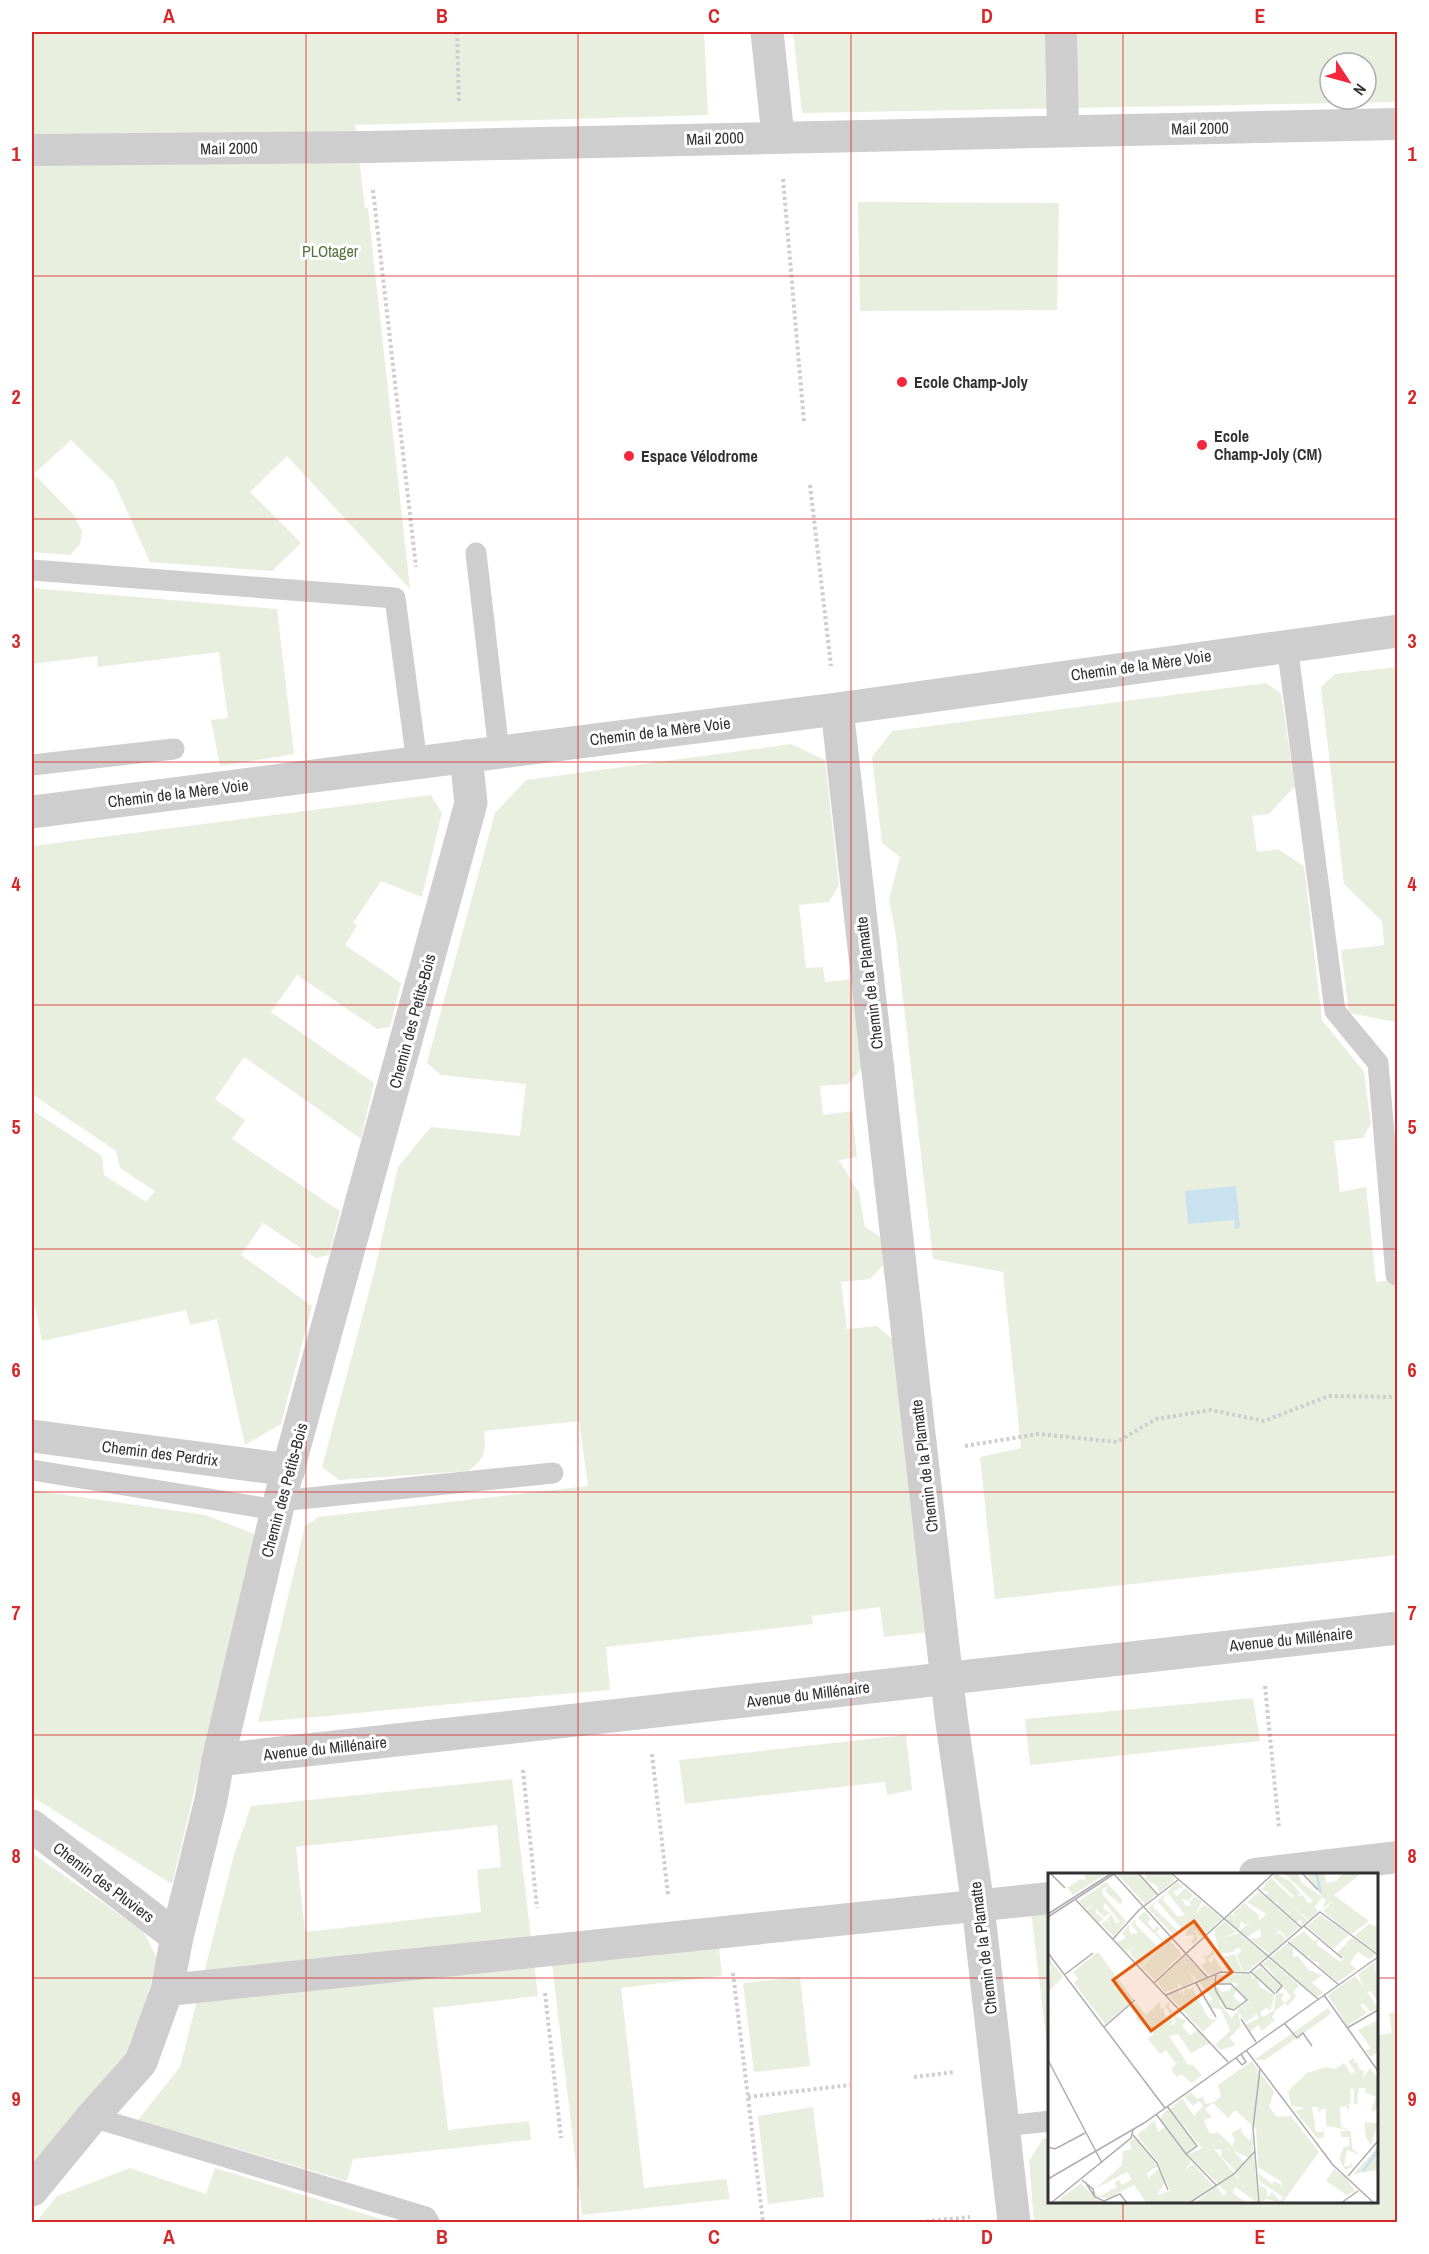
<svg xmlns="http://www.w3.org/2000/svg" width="1429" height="2254" viewBox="0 0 1429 2254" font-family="'Archivo Narrow',sans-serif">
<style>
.green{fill:#e8efdf;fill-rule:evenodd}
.water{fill:#cae2f0}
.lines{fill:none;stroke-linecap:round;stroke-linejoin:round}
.path{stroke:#cecece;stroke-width:4;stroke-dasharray:3 3;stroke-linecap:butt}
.service{stroke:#cecece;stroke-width:21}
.pedestrian{stroke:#cecece;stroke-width:32}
.minor{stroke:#cecece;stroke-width:33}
.grid{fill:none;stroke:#d62828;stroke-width:1.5;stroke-opacity:0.55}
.poi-dot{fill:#f3283e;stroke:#fff;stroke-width:2}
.labels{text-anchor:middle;stroke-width:6;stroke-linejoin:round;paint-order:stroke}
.street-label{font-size:16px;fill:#313131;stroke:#fff}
.park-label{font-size:16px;fill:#56723a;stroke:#fff}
.poi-label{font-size:16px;font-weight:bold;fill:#313131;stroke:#fff;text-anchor:start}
.inset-river{fill:none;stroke:#cae2f0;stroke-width:3}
.inset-road{fill:none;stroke:#adadad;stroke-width:1.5}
.view{fill:#e8590c;fill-opacity:0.15;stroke:#e8590c;stroke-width:3}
.inset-edge{fill:none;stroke:#313131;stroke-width:3}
.neatline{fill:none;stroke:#d62828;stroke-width:2}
.grid-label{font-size:20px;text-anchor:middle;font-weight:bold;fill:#d62828}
</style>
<rect width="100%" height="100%" fill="#fff"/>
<path class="green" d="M 32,32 L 704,32 L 708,115 L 355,125 L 365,208 L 368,208 L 410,589 L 287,456 L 250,492 L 301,543 L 272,571 L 150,562 L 114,482 L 71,440 L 34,474 L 74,515 L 82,531 L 80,544 L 70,555 L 32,552 Z
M 793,32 L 1397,32 L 1397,102 L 802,113 ZM 1330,63 L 1366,63 L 1366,99 L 1330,99 Z
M 858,202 L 1059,203 L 1057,310 L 860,311 Z
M 32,588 L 277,609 L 294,754 L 220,766 L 211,720 L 228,718 L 219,652 L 98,667 L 97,656 L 32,664 Z
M 1397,667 L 1397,1035 L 1396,1022 L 1349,1013 L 1341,950 L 1384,945 L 1382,921 L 1344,884 L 1321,687 L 1335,674 Z
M 1266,683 L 1281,693 L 1295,786 L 1269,814 L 1252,816 L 1257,852 L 1278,849 L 1304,866 L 1322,1020 L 1364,1072 L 1371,1124 L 1363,1138 L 1334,1141 L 1340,1192 L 1366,1187 L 1376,1282 L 1397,1280 L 1397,1555 L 995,1599 L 980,1457 L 1021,1448 L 1003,1272 L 933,1259 L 895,929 L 889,900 L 900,857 L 882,843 L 872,757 L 892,731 Z
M 791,744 L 825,760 L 839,885 L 829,902 L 799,905 L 806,968 L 823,967 L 825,982 L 853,979 L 862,1068 L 848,1084 L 820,1086 L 823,1115 L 852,1111 L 857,1157 L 839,1160 L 859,1193 L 865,1227 L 884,1239 L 885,1263 L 870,1279 L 841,1282 L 847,1329 L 877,1326 L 893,1340 L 931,1632 L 884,1637 L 880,1607 L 812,1616 L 813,1624 L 606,1647 L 610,1690 C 493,1699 375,1712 258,1722 L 305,1526 L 318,1517 L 588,1486 L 579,1421 L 484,1431 C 486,1452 486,1458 468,1471 L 339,1480 L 322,1467 L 374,1273 L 398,1167 L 431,1127 L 520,1136 L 526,1084 L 441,1075 L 427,1063 L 495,813 L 526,780 Z
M 431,795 L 442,813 L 422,897 L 381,881 L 353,923 L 357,926 L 345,945 L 401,983 L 390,1027 L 377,1029 L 297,975 L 271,1012 L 374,1083 L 361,1139 L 244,1057 L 215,1099 L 245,1120 L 232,1139 L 340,1211 L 329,1255 L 316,1258 L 263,1223 L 241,1255 L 312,1306 L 281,1424 L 245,1445 L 217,1319 L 190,1325 L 186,1310 L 42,1341 L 35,1306 L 32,1307 L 32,1110 L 102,1156 L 104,1175 L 146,1202 L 155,1191 L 120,1168 L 116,1151 L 32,1094 L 32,846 Z
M 32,1490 L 205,1515 L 260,1536 L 217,1697 L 172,1884 L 32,1797 Z
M 1253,1698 L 1260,1741 L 1030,1765 L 1025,1719 Z
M 906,1735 L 912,1790 L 887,1795 L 885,1782 L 685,1804 L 679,1760 Z
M 512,1779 L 538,1996 L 433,2008 L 448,2130 L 529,2121 L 531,2140 L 353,2159 L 347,2181 L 138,2120 L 180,2067 L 234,1855 L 251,1806 ZM 497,1825 L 501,1867 L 477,1870 L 481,1912 L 305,1932 L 296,1847 Z
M 32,1853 L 143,1931 L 157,1958 L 134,2047 L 32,2176 Z
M 1049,1909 L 1049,2063 L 1031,1911 Z
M 719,1947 L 722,1976 L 621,1988 L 644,2188 L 726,2179 L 730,2199 L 582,2215 L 552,1964 Z
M 800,1977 L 810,2066 L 754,2072 L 743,1983 Z
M 1397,2012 L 1397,2222 L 1034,2222 L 1029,2161 L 1043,2139 L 1049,2138 L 1050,2202 L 1376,2202 L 1377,2035 L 1392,2033 L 1389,2013 Z
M 813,2107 L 824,2197 L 768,2204 L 758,2116 Z
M 130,2168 L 206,2194 L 215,2168 L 391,2222 L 36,2222 L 57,2196 Z"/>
<path class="water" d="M 1236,1186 L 1240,1228 L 1235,1229 L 1234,1220 L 1188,1224 L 1185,1191 Z"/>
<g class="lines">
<path class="path" d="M 457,32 L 459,103
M 783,179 L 804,422
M 373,190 L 416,567
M 810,485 L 831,666
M 965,1446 L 1038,1434 L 1117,1442 L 1156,1419 L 1211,1410 L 1264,1421 L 1329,1396 L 1398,1397
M 1265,1686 L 1279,1828
M 652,1754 L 668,1895
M 523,1770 L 537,1908
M 733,1973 L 763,2222
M 545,1993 L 561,2138
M 914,2077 L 954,2072
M 748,2097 L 850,2085
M 920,2222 L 970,2217"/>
<path class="service" d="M 476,553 L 499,752
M 32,570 L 395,598 L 417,763
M 1287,645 L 1335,1011 L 1378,1063 L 1396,1275
M 32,765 L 174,749
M 32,1470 L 277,1510
M 280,1501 L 553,1473
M 92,2117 L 426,2217 L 429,2222
M 1004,2126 L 1050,2121"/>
<path class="pedestrian" d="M 1061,32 L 1063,130
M 32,150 L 368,147 L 1398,124
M 1255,1874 L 1398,1857
M 167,1990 L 1050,1898"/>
<path class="minor" d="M 767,32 L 778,136
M 837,709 L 951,1716 L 978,1906 L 1014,2222
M 32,812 L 837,709 L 1398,631
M 32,1436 L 289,1470
M 218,1760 L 1398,1628
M 32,1826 L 177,1937
M 32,2190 L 92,2117 L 141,2062 L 167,1990 L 177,1937 L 211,1800 L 218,1760 L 277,1510 L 471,803 L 466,756"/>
</g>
<path class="grid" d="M 306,32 L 306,2222M 578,32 L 578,2222M 851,32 L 851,2222M 1123,32 L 1123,1874M 32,276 L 1398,276M 32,519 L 1398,519M 32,762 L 1398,762M 32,1005 L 1398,1005M 32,1249 L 1398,1249M 32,1492 L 1398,1492M 32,1735 L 1398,1735M 32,1978 L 1050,1978M 1376,1978 L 1398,1978M 1123,2202 L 1123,2222"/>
<g class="poi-dot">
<circle cx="902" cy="382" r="6"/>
<circle cx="1202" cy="445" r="6"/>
<circle cx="629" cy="456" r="6"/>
</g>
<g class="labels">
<g class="street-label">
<text transform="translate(1200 128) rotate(-1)" y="6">Mail 2000</text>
<text transform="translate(715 138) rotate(-2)" y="6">Mail 2000</text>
<text transform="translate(229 148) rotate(-1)" y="6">Mail 2000</text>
<text transform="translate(1141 665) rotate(-8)" y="6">Chemin de la Mère Voie</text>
<text transform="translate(660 731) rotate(-7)" y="6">Chemin de la Mère Voie</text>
<text transform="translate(178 793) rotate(-7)" y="6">Chemin de la Mère Voie</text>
<text transform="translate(869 983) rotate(-97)" y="6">Chemin de la Plamatte</text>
<text transform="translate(412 1021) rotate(-75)" y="6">Chemin des Petits-Bois</text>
<text transform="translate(160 1453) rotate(7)" y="6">Chemin des Perdrix</text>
<text transform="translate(924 1466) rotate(-97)" y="6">Chemin de la Plamatte</text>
<text transform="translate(284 1490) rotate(-75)" y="6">Chemin des Petits-Bois</text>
<text transform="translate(1291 1639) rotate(-6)" y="6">Avenue du Millénaire</text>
<text transform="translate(808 1694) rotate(-7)" y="6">Avenue du Millénaire</text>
<text transform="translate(325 1748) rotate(-6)" y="6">Avenue du Millénaire</text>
<text transform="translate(104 1882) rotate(37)" y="6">Chemin des Pluviers</text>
<text transform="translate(983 1948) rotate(-97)" y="6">Chemin de la Plamatte</text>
</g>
<g class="park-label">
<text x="330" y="257">PLOtager</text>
</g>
<g class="poi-label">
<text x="914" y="388">Ecole Champ-Joly</text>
<text x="1214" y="442">Ecole<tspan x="1214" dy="18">Champ-Joly (CM)</tspan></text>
<text x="641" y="462">Espace Vélodrome</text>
</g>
</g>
<g transform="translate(1048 1873)">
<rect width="330" height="330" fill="#fff"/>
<path d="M 40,0 L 59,0 L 25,22 L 19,15 L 32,6 L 39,8 L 36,3 ZM 89,0 L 108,21 L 97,31 L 69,1 ZM 92,0 L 122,0 L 127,7 L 111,20 L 109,13 L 97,6 L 99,2 ZM 227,0 L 243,9 L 252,20 L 250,23 L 255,22 L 260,30 L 265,28 L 236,0 L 250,1 L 254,10 L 274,24 L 258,0 L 276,0 L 279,10 L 288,8 L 295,0 L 314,0 L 286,22 L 321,48 L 304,61 L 290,51 L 295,43 L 290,51 L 275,38 L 287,26 L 274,36 L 278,27 L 274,24 L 267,34 L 270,39 L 261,47 L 241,30 L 260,48 L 253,53 L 253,47 L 248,49 L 240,41 L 242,38 L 238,40 L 229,32 L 231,28 L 227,30 L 218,22 L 221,19 L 213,17 L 223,5 L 244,25 L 246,23 L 225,4 ZM 58,9 L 74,26 L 73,32 L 57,18 L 60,13 L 54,16 L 55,22 L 78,48 L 66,63 L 53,51 L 58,47 L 66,56 L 59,47 L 63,41 L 68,50 L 72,49 L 57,30 L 55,35 L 62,40 L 56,44 L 48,36 L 48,40 L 56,45 L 51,50 L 39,37 L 46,30 L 38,36 L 31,28 ZM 130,9 L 135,14 L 126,18 L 128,24 L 137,15 L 145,22 L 140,28 L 134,25 L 138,33 L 144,33 L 141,29 L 147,23 L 154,29 L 146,42 L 156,31 L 174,45 L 154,65 L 145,57 L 151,65 L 145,71 L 140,66 L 144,68 L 146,62 L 137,63 L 140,55 L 126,63 L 100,35 L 107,29 L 105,34 L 130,58 L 133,55 L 109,28 L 117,21 L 115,27 L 130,44 L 137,42 L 119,19 ZM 211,19 L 251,54 L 239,65 L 231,57 L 227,62 L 232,60 L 238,66 L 222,81 L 202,66 L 213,64 L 212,56 L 199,64 L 192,58 L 203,48 L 197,52 L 193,48 L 191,57 L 178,47 L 183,41 L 188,44 L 185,40 L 196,30 L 211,42 L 211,47 L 216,44 L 218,41 L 199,29 ZM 96,38 L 103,46 L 99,49 L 106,57 L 109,53 L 112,56 L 108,59 L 116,68 L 118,63 L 134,81 L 107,107 L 94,94 L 116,70 L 90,45 ZM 272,42 L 301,62 L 285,76 L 259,53 ZM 87,46 L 88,52 L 111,75 L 93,93 L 81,79 L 89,71 L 79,79 L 69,69 L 78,65 L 74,60 L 81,52 L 82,61 L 90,60 L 83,51 ZM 177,48 L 188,59 L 175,65 L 191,60 L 218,83 L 200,98 L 195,99 L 189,82 L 193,78 L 190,74 L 185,79 L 171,81 L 166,57 ZM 321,51 L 330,54 L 330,80 L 306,63 ZM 256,58 L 266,68 L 270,66 L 269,72 L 293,89 L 296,85 L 289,80 L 304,64 L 328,82 L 321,86 L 310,79 L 302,90 L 308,96 L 290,109 L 271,94 L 271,90 L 261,86 L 262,82 L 259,84 L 241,69 ZM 240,70 L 245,75 L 245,84 L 250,83 L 261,97 L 274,102 L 264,110 L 275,119 L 269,124 L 223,84 ZM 163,75 L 167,80 L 160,87 L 164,90 L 166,83 L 175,98 L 161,102 L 153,93 L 159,88 L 154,82 L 158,84 L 164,78 ZM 50,79 L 86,127 L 57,151 L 26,110 L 30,106 L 25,99 ZM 187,81 L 194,98 L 180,99 L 172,85 ZM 137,82 L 158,104 L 150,108 L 141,99 L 147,108 L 134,114 L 130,110 L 130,115 L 117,119 L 109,109 ZM 0,84 L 15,104 L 0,119 L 3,94 ZM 221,86 L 248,109 L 251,112 L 245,120 L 249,122 L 240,133 L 237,130 L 228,137 L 224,144 L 227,147 L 214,158 L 210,152 L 202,159 L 197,152 L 211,145 L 209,141 L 198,149 L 190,139 L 193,153 L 181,165 L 188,172 L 173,177 L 167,172 L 182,158 L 173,136 L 164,135 L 160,128 L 165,127 L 151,109 L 166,103 L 172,131 L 184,145 L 193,133 L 198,137 L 194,132 L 199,128 L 206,134 L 188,115 L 189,110 L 170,111 L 169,102 L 204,101 L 204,106 L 208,104 L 212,114 L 226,122 L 223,137 L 218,135 L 212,140 L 215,144 L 226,137 L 228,121 L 236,120 L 233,126 L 237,130 L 243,124 L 220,95 L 214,92 ZM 327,89 L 330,129 L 323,118 L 319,119 L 330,135 L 322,139 L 315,130 L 312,132 L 319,140 L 299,153 L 280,122 L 307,103 L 316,114 L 310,101 ZM 212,94 L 233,113 L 230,118 L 226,119 L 205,100 ZM 148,112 L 145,116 L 158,141 L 163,147 L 169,146 L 155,159 L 120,122 L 130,118 L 132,122 L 134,116 L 136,122 L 137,114 L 141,117 ZM 184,112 L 189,118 L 185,123 L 193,131 L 185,136 L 178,134 L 169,118 L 169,113 L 174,119 L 182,117 ZM 113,128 L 112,136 L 116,134 L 117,144 L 121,141 L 125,149 L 123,153 L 128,149 L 117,133 L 122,128 L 121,134 L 128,143 L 138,148 L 134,152 L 142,163 L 149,156 L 162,170 L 143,180 L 130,161 L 121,163 L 141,193 L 144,191 L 154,202 L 144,210 L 133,201 L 129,204 L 123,196 L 128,191 L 118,177 L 112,181 L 100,166 L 106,161 L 87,145 L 91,141 L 85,133 L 88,130 L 98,142 ZM 280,135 L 283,140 L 276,146 L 217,187 L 206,187 ZM 330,147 L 330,179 L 322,184 L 318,178 L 323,175 L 310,157 ZM 306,185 L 306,190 L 309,189 L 311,196 L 316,198 L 314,206 L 322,195 L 330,205 L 330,237 L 323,238 L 328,224 L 316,219 L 318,215 L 311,215 L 309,231 L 306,231 L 306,216 L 302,216 L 303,231 L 298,231 L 302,232 L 300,239 L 299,233 L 292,234 L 293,254 L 303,257 L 278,253 L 278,235 L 269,239 L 271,234 L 264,234 L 268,259 L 275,259 L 276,255 L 276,264 L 270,266 L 247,238 L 257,235 L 243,233 L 240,218 L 259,200 L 278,194 L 287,196 L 296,190 L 303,201 L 307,198 L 300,188 ZM 204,188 L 226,219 L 221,234 L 229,244 L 243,243 L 271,279 L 234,330 L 218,326 L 212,330 L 211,312 L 218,315 L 220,324 L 224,319 L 232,328 L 235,324 L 211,308 L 210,300 L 224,311 L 227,308 L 233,312 L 234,309 L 210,294 L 208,256 L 187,237 L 180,245 L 165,230 L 157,236 L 164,244 L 156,248 L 162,261 L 170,259 L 184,273 L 187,266 L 183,260 L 194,255 L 193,259 L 202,268 L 204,259 L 205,277 L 201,285 L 186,278 L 197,290 L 188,298 L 173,283 L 174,277 L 166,276 L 186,300 L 170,310 L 139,282 L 154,275 L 122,236 L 134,225 L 146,243 L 155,233 L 151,228 L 145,233 L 136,223 L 143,219 L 149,226 L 157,223 L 155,226 L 158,231 L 166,229 L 173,223 L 170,212 ZM 120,235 L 148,273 L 138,280 L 112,245 ZM 107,247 L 110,259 L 117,254 L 143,289 L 137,297 L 145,291 L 165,313 L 139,330 L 99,330 L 86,312 L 61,325 L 49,324 L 48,321 L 52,323 L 69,314 L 67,309 L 71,307 L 74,312 L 84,306 L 79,299 L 48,315 L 74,292 L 75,278 L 84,276 L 81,269 L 87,265 L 110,293 L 99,300 L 100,305 L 110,296 L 118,308 L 109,322 L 122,318 L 110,289 L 89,262 ZM 316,249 L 330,250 L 323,272 L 318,265 ZM 292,258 L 303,258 L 304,275 L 312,282 L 299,277 L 296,293 L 302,293 L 304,289 L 304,294 L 297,297 L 291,286 L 296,274 L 301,273 L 301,264 L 294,264 ZM 330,274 L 330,297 L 306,301 L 306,300 ZM 206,280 L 210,330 L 187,314 L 185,320 L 199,330 L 147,330 L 168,313 L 176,323 L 179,319 L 170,312 L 186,302 L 192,307 L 187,301 ZM 286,296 L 298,305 L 307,318 L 299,322 L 278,308 ZM 33,310 L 48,326 L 58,330 L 7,330 Z" fill="#e8efdf"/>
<path class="inset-river" d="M 268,0 L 273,20M 315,298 L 330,277"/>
<path class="inset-road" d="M 2,0 L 17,15M 90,0 L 110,22M 123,0 L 270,126M 254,0 L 270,17M 66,1 L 160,105M 210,16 L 254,55M 28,27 L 180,189M 0,41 L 64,0M 0,44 L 66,1M 256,53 L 294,85M 65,66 L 91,37 L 130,7M 240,69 L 291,112M 0,80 L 117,235M 212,91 L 234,113 L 228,120M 203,99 L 227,121M 16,102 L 45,80M 106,110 L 226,0M 148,110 L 168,144M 168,111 L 183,111 L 199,127 L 186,137 L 178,135 L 168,118 L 167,113 L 168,101M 118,122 L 173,99 L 201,100 L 272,39 L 330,82M 276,122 L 330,198M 193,146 L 208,169M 236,150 L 249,165 L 255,160 L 264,173M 56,154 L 87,127M 299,155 L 330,137M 198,177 L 285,292 L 326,330M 188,185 L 194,192 L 198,189 L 193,181M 0,187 L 54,290M 119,233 L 149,273 L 138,281M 108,241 L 138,281 L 168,312M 85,262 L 109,290 L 120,317M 0,274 L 7,276 L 37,260M 300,303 L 330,268M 0,306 L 96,250 L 330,84M 34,307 L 45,316 L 47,324 L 37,309M 47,324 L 56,328 L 72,321 L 79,330M 3,330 L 83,265 L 85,257M 141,330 L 186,301 L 207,278M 211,330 L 205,255 L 212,196M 293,330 L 310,318"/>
<path class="view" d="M 146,48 L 184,99 L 103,158 L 65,107 Z"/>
<rect width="330" height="330" class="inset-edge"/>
</g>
<rect width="1429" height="2254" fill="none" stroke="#ffffff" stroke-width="66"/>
<g transform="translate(1348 81) rotate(126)"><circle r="28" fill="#ffffff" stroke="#adadad" stroke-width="1.5"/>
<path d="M0-4.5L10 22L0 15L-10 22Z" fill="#f3283e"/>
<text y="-9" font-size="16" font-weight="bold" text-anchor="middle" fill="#313131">N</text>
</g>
<rect x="33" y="33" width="1363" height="2188" class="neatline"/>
<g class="grid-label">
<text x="169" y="23">A</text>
<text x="442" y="23">B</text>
<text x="714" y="23">C</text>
<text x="987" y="23">D</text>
<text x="1260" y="23">E</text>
<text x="16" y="161">1</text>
<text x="1412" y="161">1</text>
<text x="16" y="404">2</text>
<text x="1412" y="404">2</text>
<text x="16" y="648">3</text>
<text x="1412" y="648">3</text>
<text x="16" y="891">4</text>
<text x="1412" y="891">4</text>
<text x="16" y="1134">5</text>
<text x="1412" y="1134">5</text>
<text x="16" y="1377">6</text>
<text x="1412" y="1377">6</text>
<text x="16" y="1620">7</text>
<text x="1412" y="1620">7</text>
<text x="16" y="1863">8</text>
<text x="1412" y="1863">8</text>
<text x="16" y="2106">9</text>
<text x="1412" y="2106">9</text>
<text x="169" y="2244">A</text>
<text x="442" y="2244">B</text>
<text x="714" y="2244">C</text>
<text x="987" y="2244">D</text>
<text x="1260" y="2244">E</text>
</g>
</svg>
